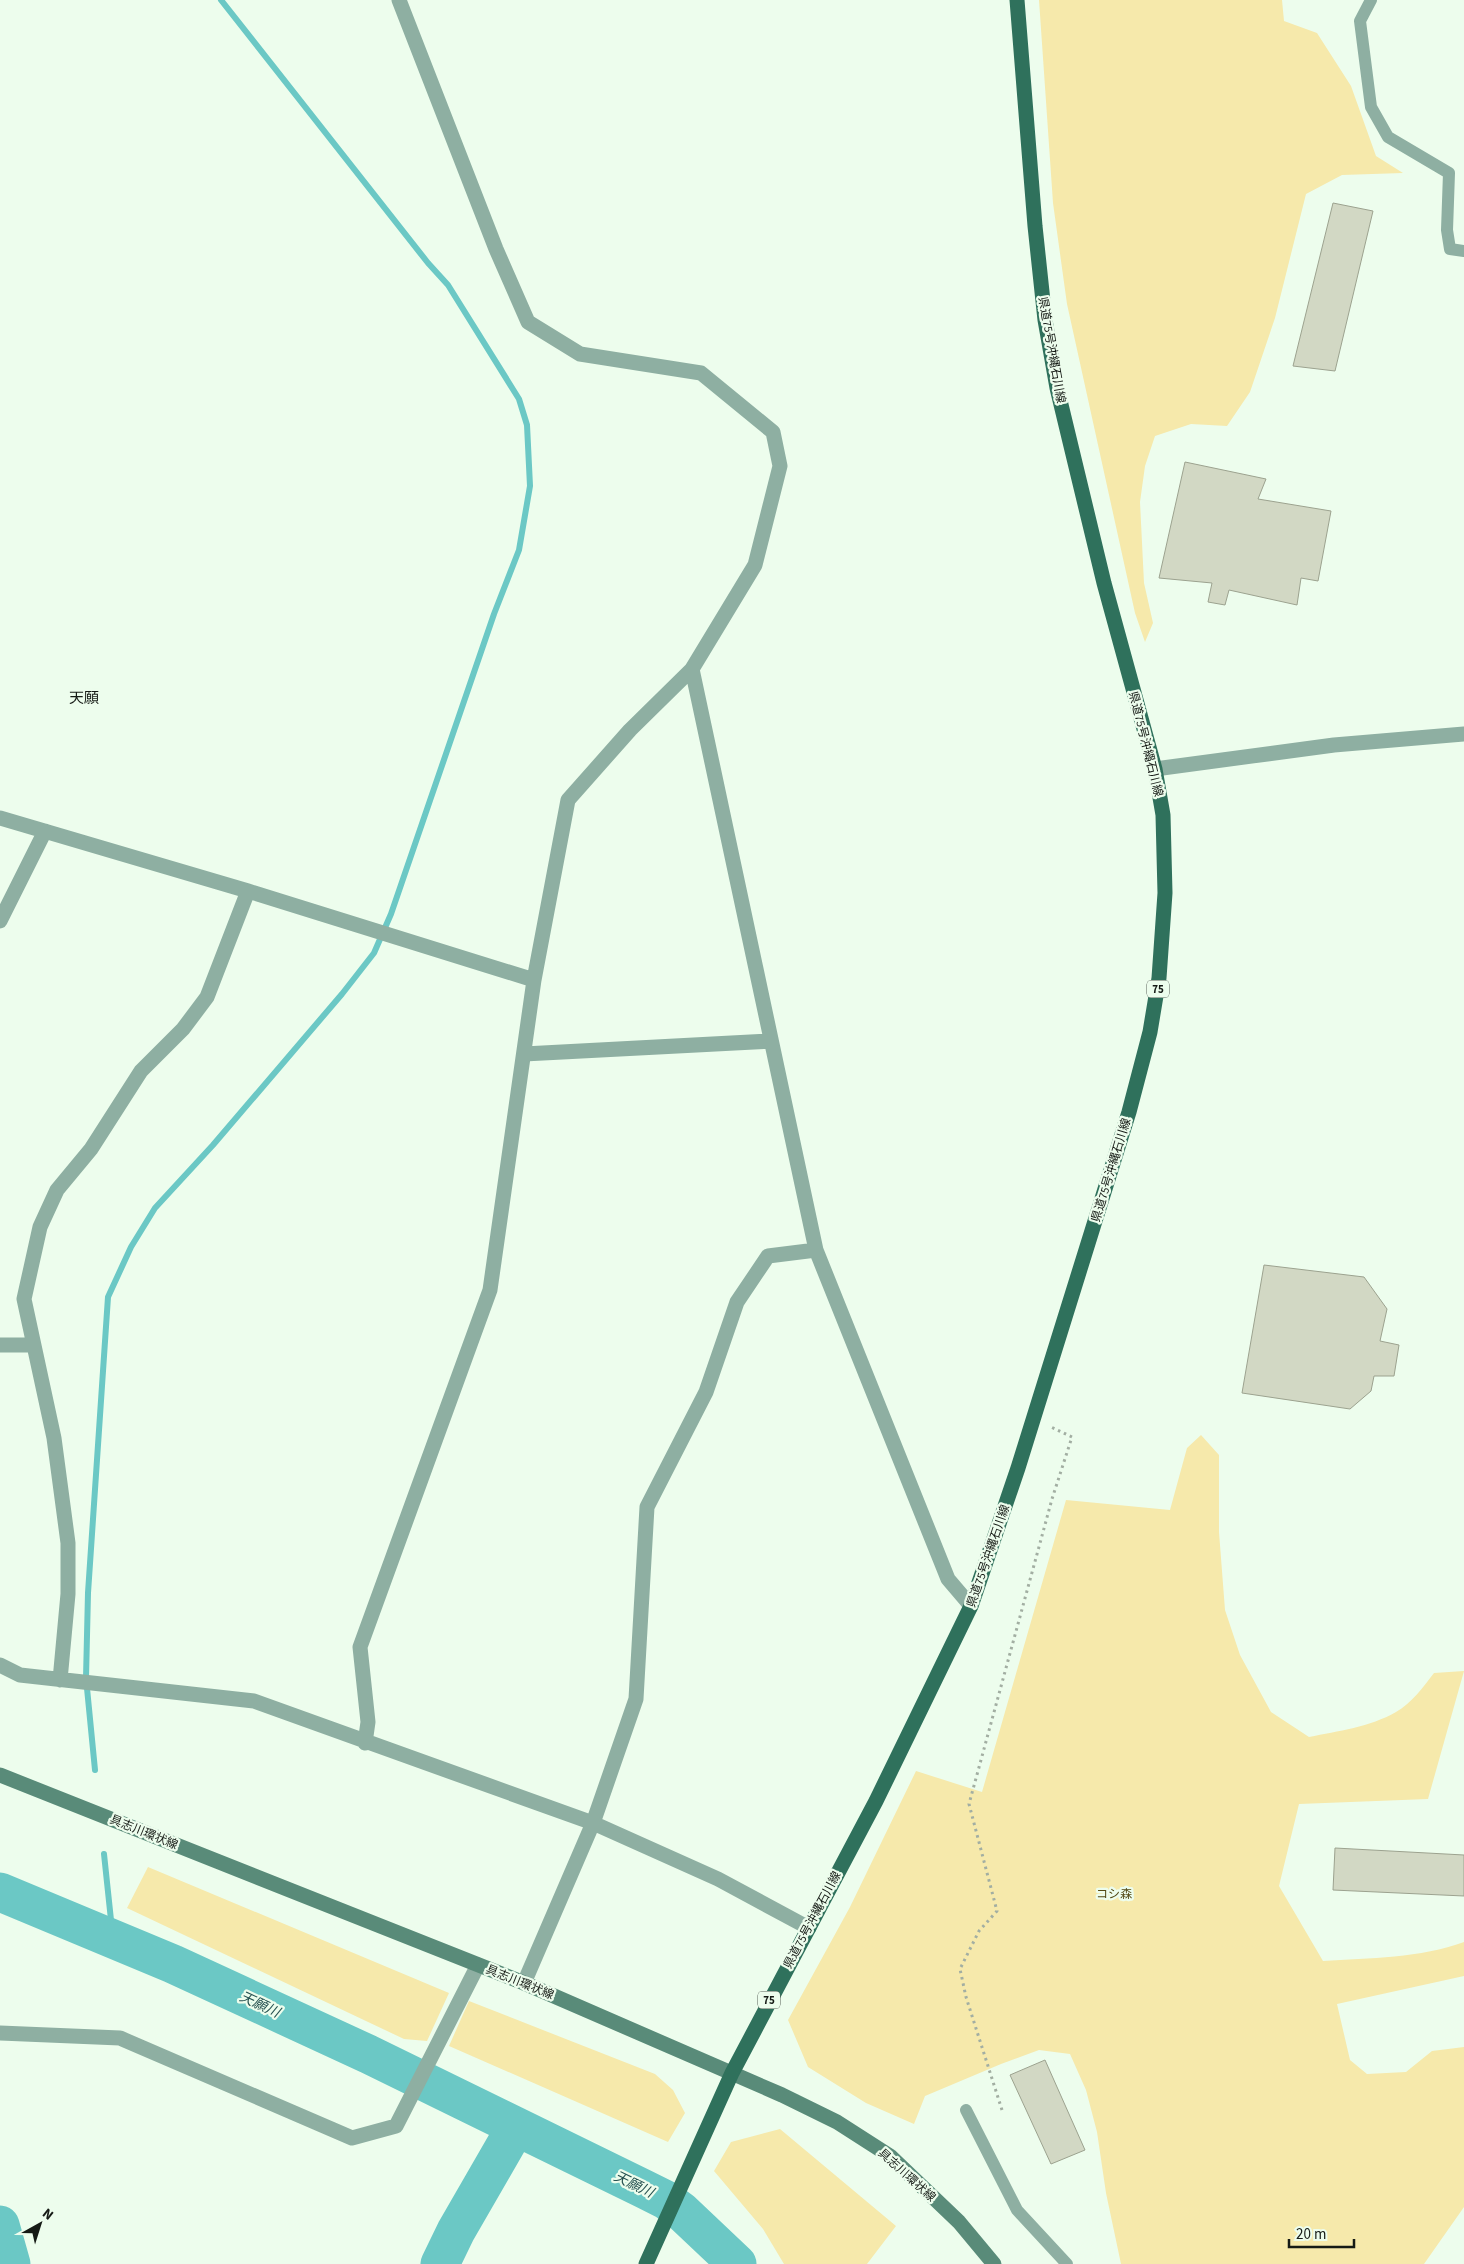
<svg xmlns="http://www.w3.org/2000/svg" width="1464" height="2264" viewBox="0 0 1464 2264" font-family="'Source Sans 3','Noto Sans JP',sans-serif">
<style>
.green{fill:#f6e9ab}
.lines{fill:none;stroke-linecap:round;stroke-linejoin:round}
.stream{stroke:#6bc8c5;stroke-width:6}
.river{stroke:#6bc8c5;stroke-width:39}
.building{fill:#d2d8c4;stroke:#9ca28f}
.path{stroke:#a2aea2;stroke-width:3;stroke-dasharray:2.5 4;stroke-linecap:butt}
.lane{stroke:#8eafa2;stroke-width:12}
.street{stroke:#8eafa2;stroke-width:15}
.secondary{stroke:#598b79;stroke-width:15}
.primary{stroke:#2f715c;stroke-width:15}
.labels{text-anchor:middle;stroke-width:4.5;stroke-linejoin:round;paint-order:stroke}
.shield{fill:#edfded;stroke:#565e56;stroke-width:1}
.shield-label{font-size:11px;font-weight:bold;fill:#151a15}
.street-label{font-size:12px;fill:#151a15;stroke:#edfded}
.park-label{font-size:12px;fill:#534914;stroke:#edfded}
.water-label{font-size:14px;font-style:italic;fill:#275251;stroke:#edfded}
.quarter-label{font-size:15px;fill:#151a15;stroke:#edfded}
</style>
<rect width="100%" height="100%" fill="#edfded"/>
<path class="green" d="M 1039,0 L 1282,0 L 1284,21 L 1317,33 L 1351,86 L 1376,156 L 1403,173 L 1342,175 L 1306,194 L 1275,318 L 1250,392 L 1227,426 L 1191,424 L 1155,436 L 1145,466 L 1140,502 L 1144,583 L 1153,623 L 1145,642 L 1135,613 L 1067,304 L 1053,203 Z
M 1201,1435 L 1219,1455 L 1219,1532 L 1225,1610 L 1240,1655 L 1271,1712 L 1309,1737 C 1338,1731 1370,1727 1396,1712 C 1411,1704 1424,1686 1434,1673 L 1464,1671 L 1428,1799 L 1299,1804 L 1279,1886 L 1323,1961 C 1369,1958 1421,1958 1464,1942 L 1464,1976 L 1337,2004 L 1350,2060 L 1367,2074 L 1406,2072 L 1432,2051 L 1464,2047 L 1464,2207 L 1424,2264 L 1121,2264 L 1106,2193 L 1097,2132 L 1086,2090 L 1070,2054 L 1039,2050 L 1001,2064 L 925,2096 L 914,2124 L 866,2103 L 808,2067 L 788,2020 L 850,1907 L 916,1771 L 982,1792 L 1066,1500 L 1170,1510 L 1187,1448 Z
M 148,1867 L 449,1993 L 427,2041 L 404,2039 L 127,1908 Z
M 469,2001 L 655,2074 L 673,2090 L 685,2113 L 668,2142 L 449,2046 Z
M 780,2129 L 896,2226 L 867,2264 L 784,2264 L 763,2229 L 714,2171 L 731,2142 Z"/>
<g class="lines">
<path class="stream" d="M 95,1770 L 86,1678 L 88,1593 L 108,1297 L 131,1247 L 155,1208 L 213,1145 L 342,994 L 374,953 L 391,914 L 494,614 L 519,550 L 530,486 L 527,425 L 519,399 L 448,285 L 428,263 L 221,0
M 104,1854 L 113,1939"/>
<path class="river" d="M 0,1892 L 173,1964 L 368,2054 L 644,2189 L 666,2200 L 681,2211 L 737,2264
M 0,2225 L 11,2264
M 440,2264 L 456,2231 L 516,2127"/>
</g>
<path class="building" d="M 1333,203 L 1373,211 L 1335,371 L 1293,366 Z
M 1185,462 L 1266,479 L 1258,499 L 1331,511 L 1318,581 L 1301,578 L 1297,605 L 1229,590 L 1225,605 L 1208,602 L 1212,583 L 1159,578 Z
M 1264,1265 L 1364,1277 L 1387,1309 L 1380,1341 L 1399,1345 L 1394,1376 L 1374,1376 L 1371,1391 L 1350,1409 L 1242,1393 Z
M 1335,1848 L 1464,1855 L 1464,1896 L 1333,1890 Z
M 1045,2060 L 1085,2150 L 1051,2164 L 1010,2075 Z"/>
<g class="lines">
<path class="path" d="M 1002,2110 L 966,1997 L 960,1969 L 979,1931 L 997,1911 L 969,1804 L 1052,1499 L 1072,1437 L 1049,1426"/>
<path class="lane" d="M 1371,0 L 1360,21 L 1371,107 L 1388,137 L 1449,173 L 1447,230 L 1450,249 L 1464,251
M 966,2110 L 1017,2210 L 1067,2264"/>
<path class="street" d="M 692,669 L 816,1250 L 948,1579 L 971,1606
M 1155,769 L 1334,745 L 1464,734
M 0,818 L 248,891 L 534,980
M 0,921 L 45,831
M 524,1054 L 771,1041
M 0,1345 L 32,1345
M 0,1665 L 20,1675 L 254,1701 L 593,1823 L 718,1879 L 809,1928
M 60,1680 L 68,1594 L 68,1543 L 54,1438 L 24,1299 L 40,1227 L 57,1190 L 91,1149 L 141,1071 L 183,1029 L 207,997 L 248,891
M 365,1743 L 368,1722 L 360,1647 L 490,1290 L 534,980 L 568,800 L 630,730 L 692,669 L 755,565 L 780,466 L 773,432 L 701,373 L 580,354 L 528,322 L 496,249 L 399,0
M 524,1983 L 593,1823 L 636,1699 L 647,1507 L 706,1392 L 737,1302 L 768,1256 L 816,1250
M 0,2033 L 120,2038 L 352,2138 L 396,2126 L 478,1965"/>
<path class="secondary" d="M 0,1775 L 524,1983 L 782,2095 L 837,2122 L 890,2156 L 959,2222 L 994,2264"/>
<path class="primary" d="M 646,2264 L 732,2073 L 876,1801 L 971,1606 L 1018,1468 L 1129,1112 L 1150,1032 L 1159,978 L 1165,893 L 1163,815 L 1155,769 L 1104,583 L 1057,388 L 1045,320 L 1035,226 L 1017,0"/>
</g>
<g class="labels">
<g class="shield">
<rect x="1147" y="980.5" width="22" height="17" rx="4"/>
<rect x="758" y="1991.5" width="22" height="17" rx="4"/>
</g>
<g class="shield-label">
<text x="1158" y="993">75</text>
<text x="769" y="2004">75</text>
</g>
<g class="street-label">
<text transform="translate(1052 350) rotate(80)" y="4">県道75号沖縄石川線</text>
<text transform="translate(1146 744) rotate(76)" y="4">県道75号沖縄石川線</text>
<text transform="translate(1111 1170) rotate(-73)" y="4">県道75号沖縄石川線</text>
<text transform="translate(988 1556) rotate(-71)" y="4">県道75号沖縄石川線</text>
<text transform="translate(144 1832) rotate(22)" y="4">具志川環状線</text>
<text transform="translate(812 1920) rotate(-62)" y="4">県道75号沖縄石川線</text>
<text transform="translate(520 1982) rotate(22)" y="4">具志川環状線</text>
<text transform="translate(907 2175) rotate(42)" y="4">具志川環状線</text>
</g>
<g class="park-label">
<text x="1114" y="1898">コシ森</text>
</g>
<g class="water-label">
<text transform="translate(260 2004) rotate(25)" y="5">天願川</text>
<text transform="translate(634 2184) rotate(26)" y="5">天願川</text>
</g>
<g class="quarter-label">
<text x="84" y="703">天願</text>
</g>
</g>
<g transform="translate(40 2224) rotate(39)" stroke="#edfded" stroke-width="4" paint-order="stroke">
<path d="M0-4L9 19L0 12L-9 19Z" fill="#151a15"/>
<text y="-8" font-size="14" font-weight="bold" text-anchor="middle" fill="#151a15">N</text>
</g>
<path d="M1289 2239v8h65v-8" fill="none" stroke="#151a15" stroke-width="2.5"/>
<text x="1296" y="2239" font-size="15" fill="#151a15" stroke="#edfded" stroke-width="4" paint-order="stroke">20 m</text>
</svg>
